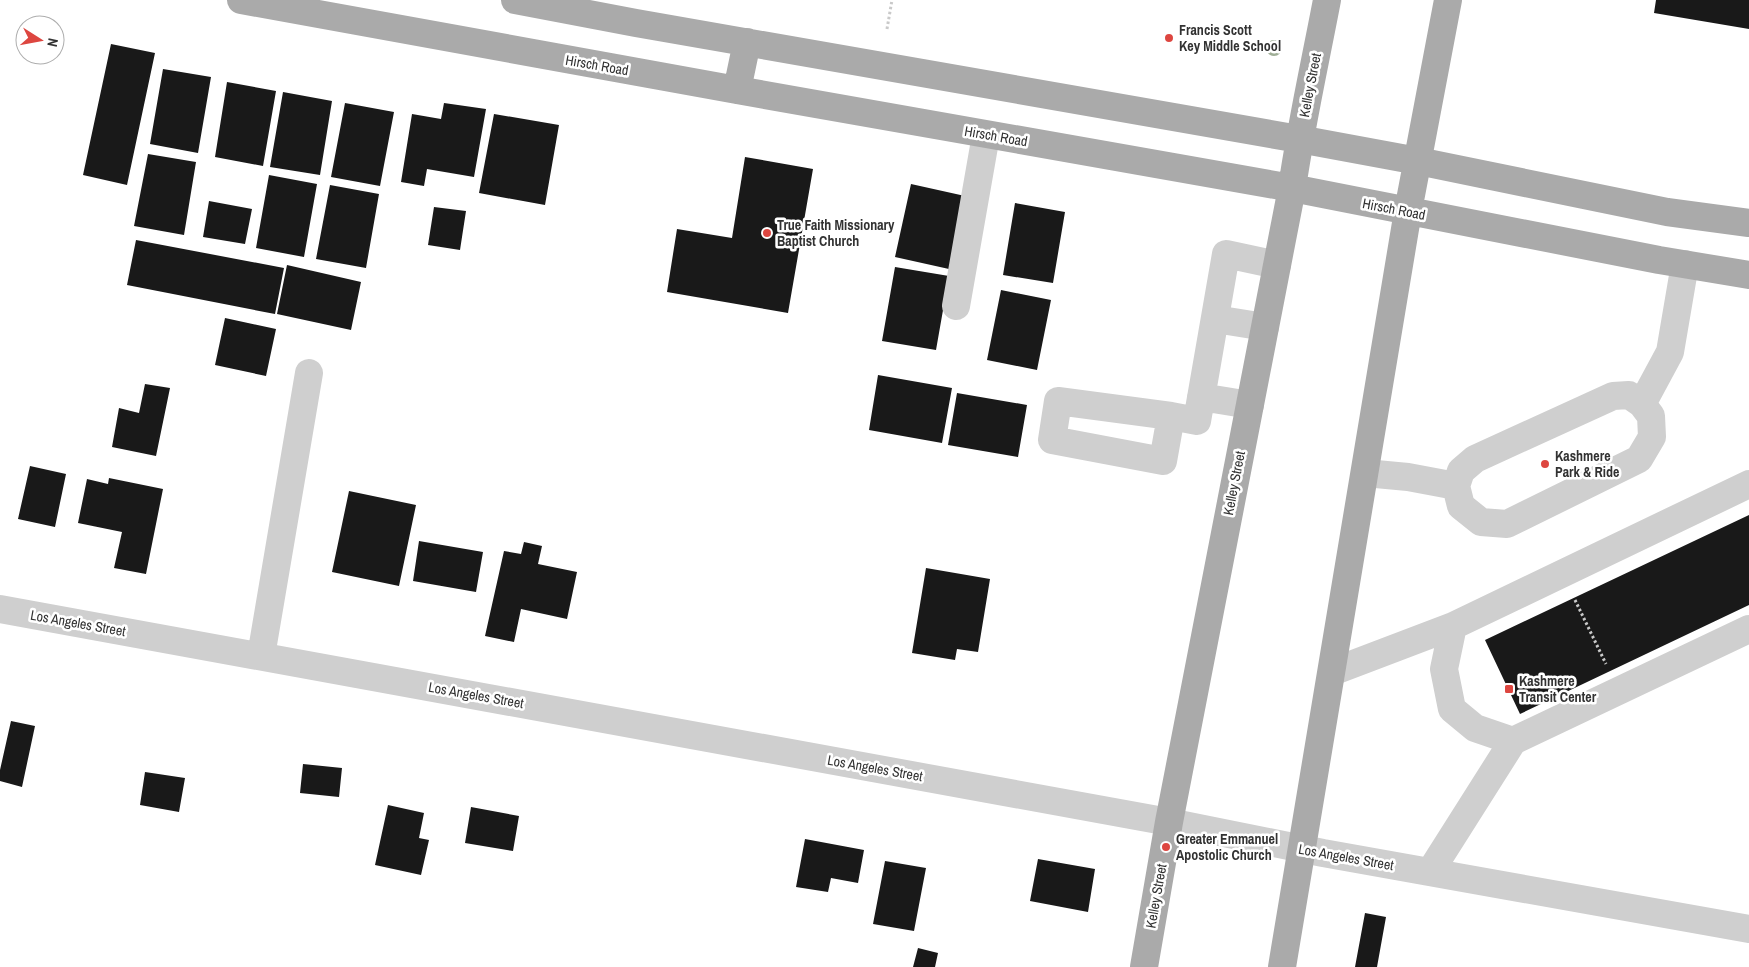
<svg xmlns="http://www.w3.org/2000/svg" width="1749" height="967" viewBox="0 0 1749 967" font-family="'Archivo Narrow',sans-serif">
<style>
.building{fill:#191919}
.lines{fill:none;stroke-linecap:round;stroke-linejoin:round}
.path{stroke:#c9c9c9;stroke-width:3;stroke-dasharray:2.5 2.5;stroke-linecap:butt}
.minor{stroke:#cfcfcf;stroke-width:28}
.major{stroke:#aaa;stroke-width:28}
.tree{fill:#9fae96}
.poi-dot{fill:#dd4640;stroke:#fff;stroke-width:2}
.labels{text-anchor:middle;stroke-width:5;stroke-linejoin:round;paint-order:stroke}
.poi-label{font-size:14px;font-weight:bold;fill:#323232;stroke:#fff;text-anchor:start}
.street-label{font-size:14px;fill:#323232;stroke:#fff}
</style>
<rect width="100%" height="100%" fill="#fff"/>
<path class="building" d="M 1656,0 L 1749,0 L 1749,29 L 1654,13 Z
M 111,44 L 155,53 L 127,185 L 83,175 Z
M 163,69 L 211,77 L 198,153 L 150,144 Z
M 227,82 L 276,91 L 263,166 L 215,157 Z
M 283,92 L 332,101 L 320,175 L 270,167 Z
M 345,103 L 394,112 L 380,186 L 331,177 Z
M 444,103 L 486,109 L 474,177 L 427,169 L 424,186 L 401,182 L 412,114 L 441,119 Z
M 494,114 L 559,125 L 545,205 L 479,193 Z
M 148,154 L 196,162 L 184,235 L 134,226 Z
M 745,157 L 813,169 L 788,313 L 667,292 L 677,229 L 732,238 Z
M 269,175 L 317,184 L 304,257 L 256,248 Z
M 911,184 L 965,196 L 949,269 L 895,257 Z
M 330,185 L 379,194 L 366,268 L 316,259 Z
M 209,201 L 252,209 L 245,244 L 203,237 Z
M 1015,203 L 1065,212 L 1053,283 L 1003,275 Z
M 434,207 L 466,211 L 460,250 L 428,245 Z
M 136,240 L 284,268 L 275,314 L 127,285 Z
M 287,265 L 361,282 L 351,330 L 277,314 Z
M 895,267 L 949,276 L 936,350 L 882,341 Z
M 1001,290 L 1051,300 L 1037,370 L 987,360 Z
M 225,318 L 276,329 L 266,376 L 215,365 Z
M 878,375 L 952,388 L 942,443 L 869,430 Z
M 145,384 L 170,388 L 156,456 L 112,447 L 119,408 L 139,413 Z
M 957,393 L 1027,405 L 1018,457 L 948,445 Z
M 30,466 L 66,474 L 55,527 L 18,519 Z
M 109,478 L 163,489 L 146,574 L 114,568 L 122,532 L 78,523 L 87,479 L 108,484 Z
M 349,491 L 416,505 L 399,586 L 332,572 Z
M 1749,515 L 1749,605 L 1520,714 L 1485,640 Z
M 419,541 L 483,552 L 476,592 L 413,581 Z
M 524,542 L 542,546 L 538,564 L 577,572 L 567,619 L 521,609 L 514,642 L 485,636 L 504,551 L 521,554 Z
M 926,568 L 990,579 L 978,652 L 957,649 L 955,660 L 912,653 Z
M 11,721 L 35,726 L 22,787 L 0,781 L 0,770 Z
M 303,764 L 342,768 L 339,797 L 300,793 Z
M 145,772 L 185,778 L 179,812 L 140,805 Z
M 388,805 L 424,813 L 419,838 L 429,840 L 421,875 L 375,865 Z
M 471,807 L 519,816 L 513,851 L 465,843 Z
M 805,839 L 864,850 L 858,883 L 831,878 L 828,892 L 796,887 Z
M 1038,859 L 1095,869 L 1088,912 L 1030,901 Z
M 885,861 L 926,868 L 914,931 L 873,924 Z
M 1365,913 L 1386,917 L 1377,967 L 1355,967 Z
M 918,948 L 938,953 L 935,967 L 913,967 Z"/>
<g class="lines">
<path class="path" d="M 887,29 L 892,0
M 1575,600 L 1606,664"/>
<path class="minor" d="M 956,306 L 986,135
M 1215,319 L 1265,327
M 1629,395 L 1642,404 L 1651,416 L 1652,437 L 1639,459 L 1507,524 L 1481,522 L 1461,506 L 1456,486 L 1461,471 L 1475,459 L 1613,396 Z
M 1201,397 L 1250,405
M 1642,404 L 1670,352 L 1685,264
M 1171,416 L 1163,461 L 1052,440 L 1058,401 L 1171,416 L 1197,421 L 1226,254 L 1277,265
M 1365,473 L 1408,477 L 1456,486
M 0,609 L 1169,822 L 1323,853 L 1749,929
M 1453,626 L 1444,669 L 1452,709 L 1475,728 L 1513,741 L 1749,629
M 261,656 L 309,373
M 1332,672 L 1453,626 L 1749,484
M 1430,872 L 1513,741"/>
<path class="major" d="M 241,0 L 737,90 L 1292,188 L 1659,260 L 1749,275
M 515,0 L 636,23 L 1299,139 L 1418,161 L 1667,212 L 1749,223
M 737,90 L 747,42
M 1144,967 L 1169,822 L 1292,188 C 1301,125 1315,63 1327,0
M 1282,967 L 1408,211 L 1448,0"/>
</g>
<circle class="tree" cx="1274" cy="48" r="8"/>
<g class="poi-dot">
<circle cx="1169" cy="38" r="5"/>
<circle cx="767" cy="233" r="5"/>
<circle cx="1545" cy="464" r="5"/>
<rect x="1504" y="684" width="10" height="10" rx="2.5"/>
<circle cx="1166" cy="847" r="5"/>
</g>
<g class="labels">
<g class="poi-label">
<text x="1179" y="35">Francis Scott<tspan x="1179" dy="16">Key Middle School</tspan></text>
<text x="777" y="230">True Faith Missionary<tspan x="777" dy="16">Baptist Church</tspan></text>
<text x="1555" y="461">Kashmere<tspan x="1555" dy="16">Park &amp; Ride</tspan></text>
<text x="1519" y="686">Kashmere<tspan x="1519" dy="16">Transit Center</tspan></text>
<text x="1176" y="844">Greater Emmanuel<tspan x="1176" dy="16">Apostolic Church</tspan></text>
</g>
<g class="street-label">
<text transform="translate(597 65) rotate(10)" y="5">Hirsch Road</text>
<text transform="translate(1310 85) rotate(-79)" y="5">Kelley Street</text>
<text transform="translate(996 136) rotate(10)" y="5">Hirsch Road</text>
<text transform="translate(1394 209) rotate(11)" y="5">Hirsch Road</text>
<text transform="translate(1234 483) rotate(-79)" y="5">Kelley Street</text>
<text transform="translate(78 623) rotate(10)" y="5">Los Angeles Street</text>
<text transform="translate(476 695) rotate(10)" y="5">Los Angeles Street</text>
<text transform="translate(875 768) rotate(10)" y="5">Los Angeles Street</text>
<text transform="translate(1346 857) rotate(10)" y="5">Los Angeles Street</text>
<text transform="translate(1156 896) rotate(-80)" y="5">Kelley Street</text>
</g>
</g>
<g transform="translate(40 40) rotate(101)"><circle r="24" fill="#ffffff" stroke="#adadad"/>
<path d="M0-4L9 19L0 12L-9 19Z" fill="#dd4640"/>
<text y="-8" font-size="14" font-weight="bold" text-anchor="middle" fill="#323232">N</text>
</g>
</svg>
